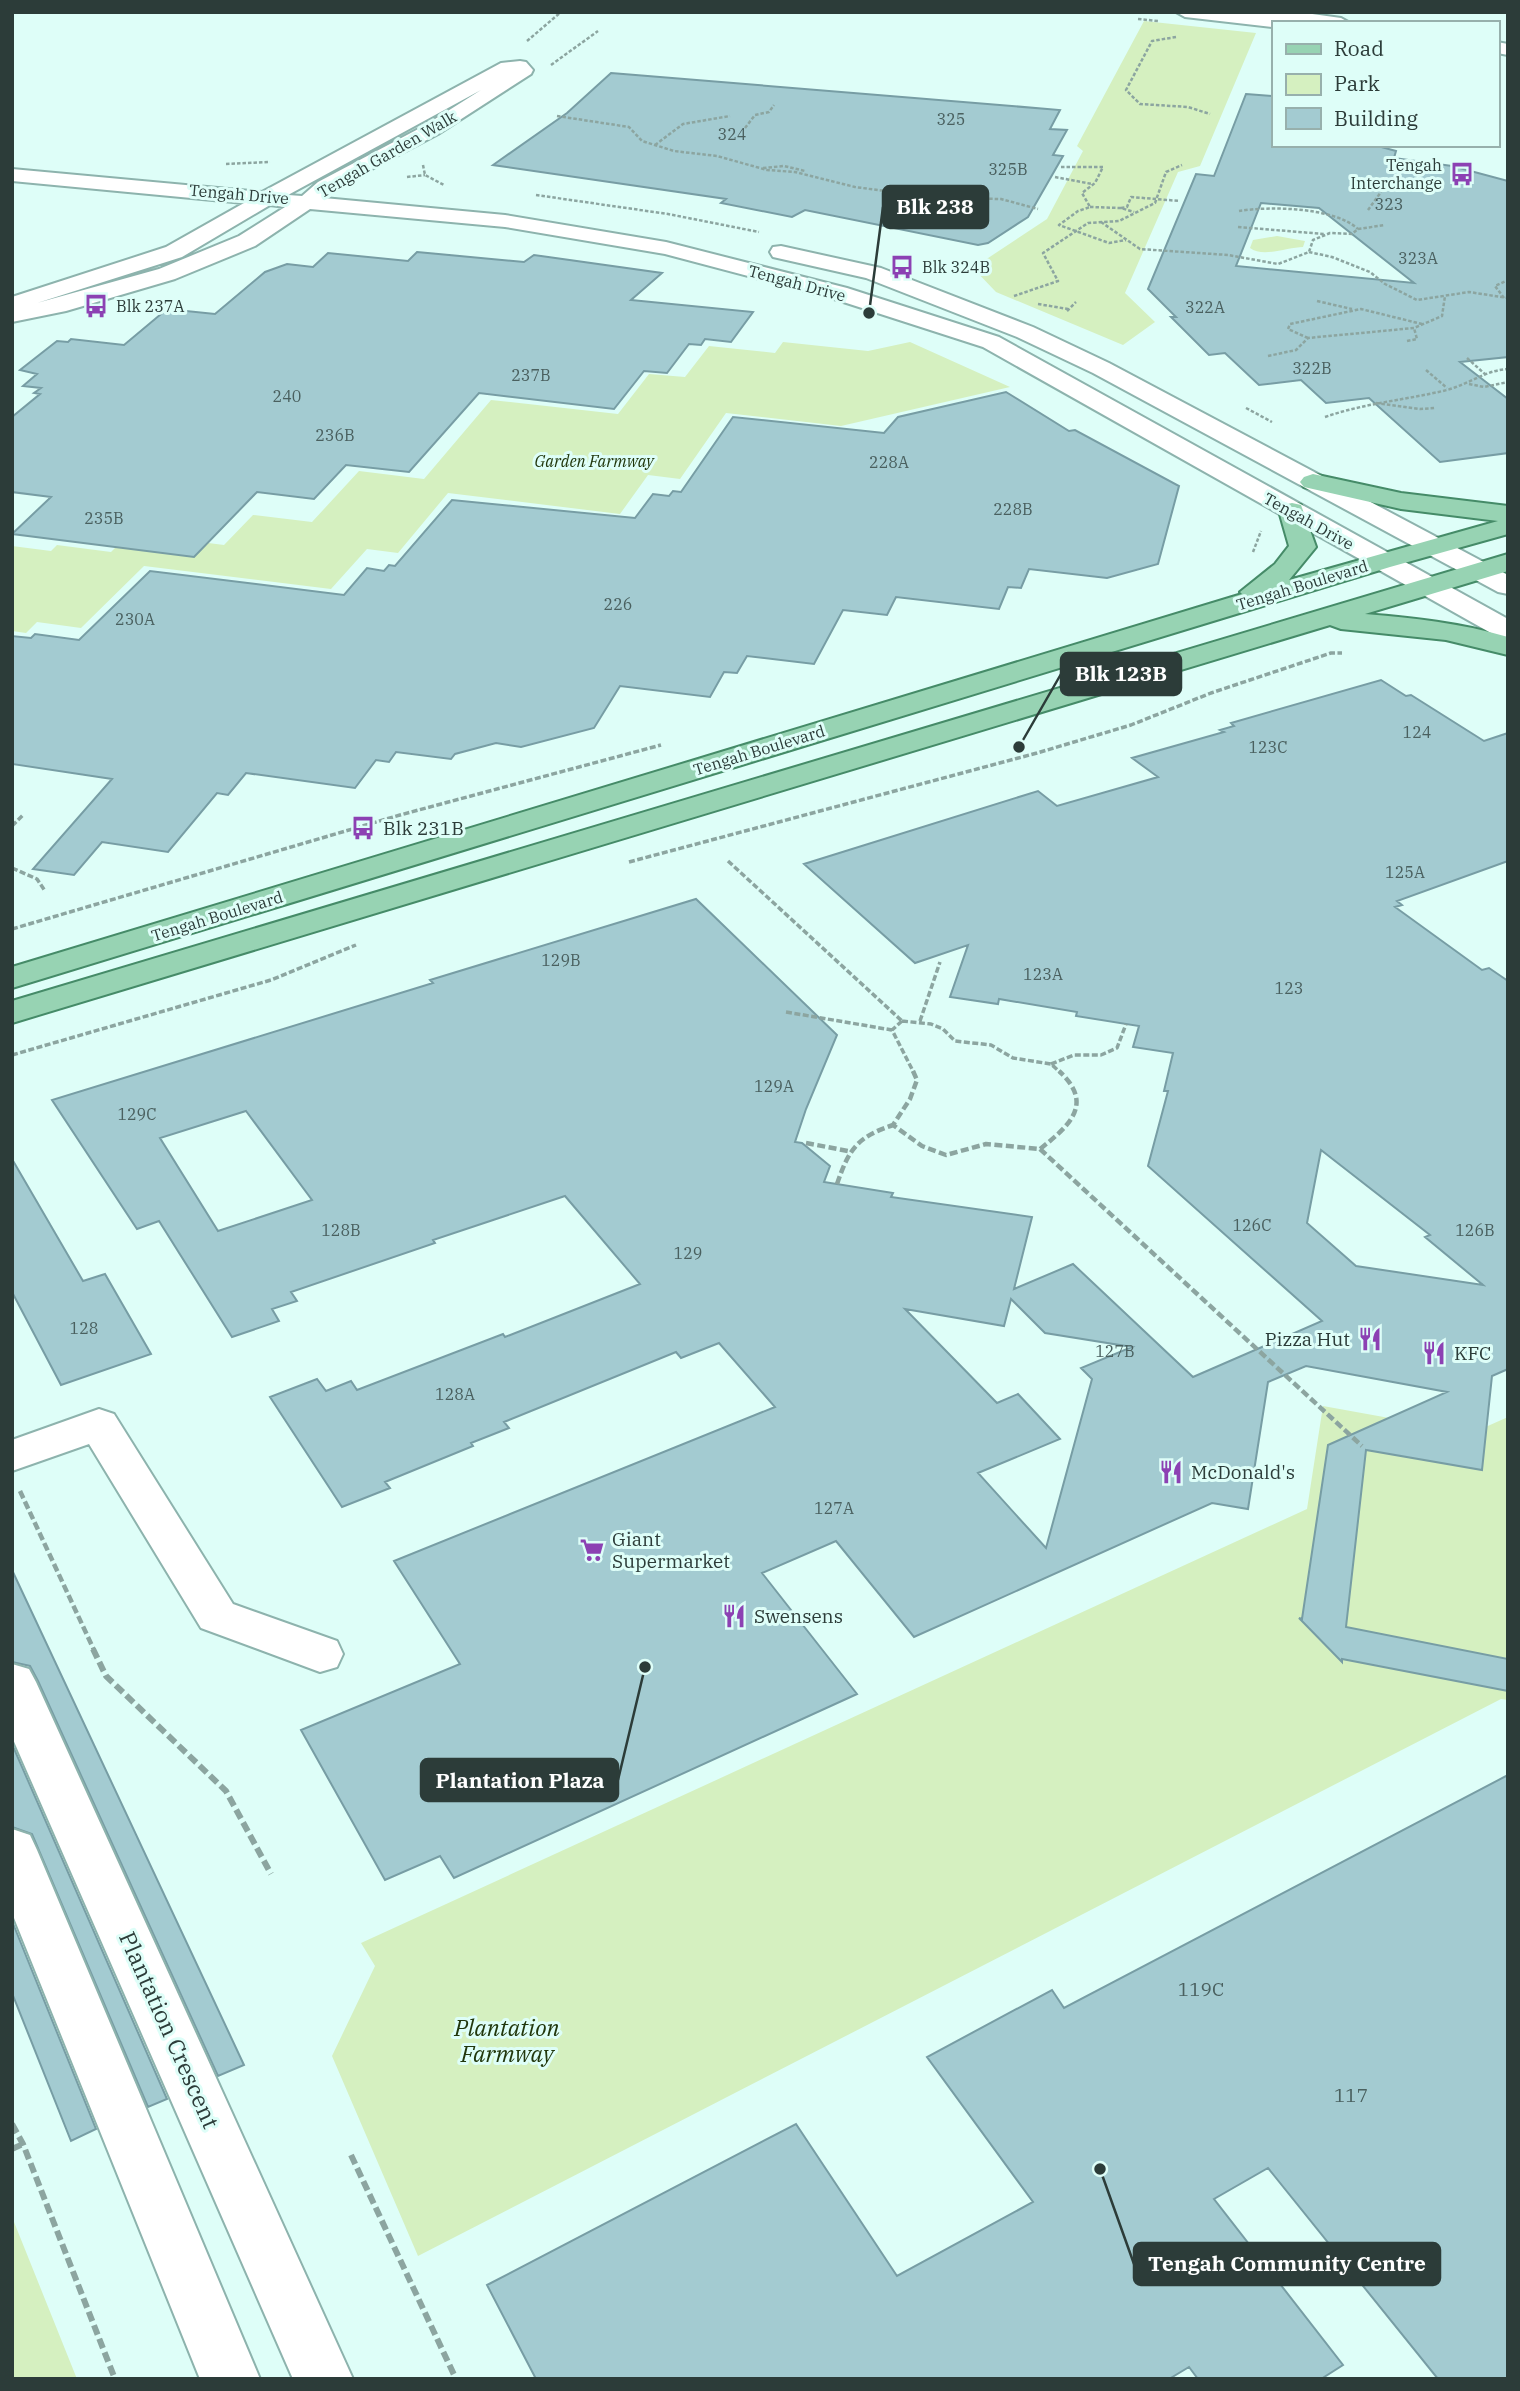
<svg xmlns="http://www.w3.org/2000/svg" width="1520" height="2391" viewBox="0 0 1520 2391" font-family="'IBM Plex Serif',serif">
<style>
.green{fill:#d5f0c0}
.building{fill:#a3cbd1;stroke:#779da4;stroke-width:2;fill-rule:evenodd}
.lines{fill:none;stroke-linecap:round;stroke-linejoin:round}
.minor-casing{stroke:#8db3ad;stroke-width:4}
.major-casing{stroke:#458b68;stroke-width:4}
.path-far3{stroke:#8ca5a0;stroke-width:2.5;stroke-dasharray:3.5 2;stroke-linecap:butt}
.path-far2{stroke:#8ca5a0;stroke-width:3.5;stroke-dasharray:6 2.5;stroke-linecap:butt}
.path-far1{stroke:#8ca5a0;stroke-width:4.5;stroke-dasharray:8 3.5;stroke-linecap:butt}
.path{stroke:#8ca5a0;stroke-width:6;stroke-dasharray:10 4.5;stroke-linecap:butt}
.minor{fill:#fff;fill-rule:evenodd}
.major{fill:#97d3b3;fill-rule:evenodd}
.labels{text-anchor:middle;stroke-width:6;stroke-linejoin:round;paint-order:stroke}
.number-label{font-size:16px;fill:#4a605f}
.far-street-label{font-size:16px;fill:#2c3c39;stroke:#defef8}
.far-poi-label{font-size:16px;fill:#2c3c39;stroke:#defef8;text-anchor:start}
.far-park-label{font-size:16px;font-style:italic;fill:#21370c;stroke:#defef8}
.poi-label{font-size:19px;fill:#2c3c39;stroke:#defef8;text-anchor:start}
.near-number-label{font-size:19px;fill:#4a605f}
.near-park-label{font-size:23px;font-style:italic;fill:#21370c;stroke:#defef8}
.near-street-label{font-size:23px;fill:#2c3c39;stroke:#defef8}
.leader{fill:none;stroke:#2c3c39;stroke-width:2.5}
.callout-dot{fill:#2c3c39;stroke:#defef8;stroke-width:2.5}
.callout{fill:#2c3c39;stroke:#2c3c39;stroke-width:2.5}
.callout-label{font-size:21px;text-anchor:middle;font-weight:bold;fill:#fff}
</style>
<rect width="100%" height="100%" fill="#defef8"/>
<path class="green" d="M 1144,21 L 1256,33 L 1200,166 L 1178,172 L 1125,293 L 1155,322 L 1123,345 L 996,292 L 973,268 L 1047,219 L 1083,151 L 1077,146 Z
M 1277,236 L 1305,241 L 1303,247 C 1288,247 1263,258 1250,248 L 1253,240 Z
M 783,342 L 868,351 L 910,342 L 1010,387 L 841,426 L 726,413 L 680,479 L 648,475 L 620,514 L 448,493 L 398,553 L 367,549 L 331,589 L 144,566 L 81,628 L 37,622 L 26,633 L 12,631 L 12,546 L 51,551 L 57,545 L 111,552 L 130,533 L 224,545 L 253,515 L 312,522 L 359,471 L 424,479 L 491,400 L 618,414 L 649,374 L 685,377 L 709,346 L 775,353 Z
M 1323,1406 L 1472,1433 L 1508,1417 L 1508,1700 L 1501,1699 L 418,2256 L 332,2056 L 375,1966 L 361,1943 L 1307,1509 Z
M 12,2217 L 77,2379 L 12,2379 Z"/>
<path class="building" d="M 611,73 L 1060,110 L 1050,129 L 1067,130 L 1053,155 L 1063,156 L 1028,217 L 988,243 L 978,245 L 805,210 L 792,217 L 721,203 L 726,199 L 493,165 L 567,113 Z
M 1246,94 L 1273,96 L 1273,145 L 1374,145 L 1396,151 L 1394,158 L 1452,166 L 1508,181 L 1508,357 L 1460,362 L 1508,399 L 1508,453 L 1440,462 L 1369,398 L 1326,403 L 1301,380 L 1259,385 L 1225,353 L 1209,355 L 1171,317 L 1176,317 L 1148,289 L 1196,174 L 1214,176 ZM 1261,203 L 1319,208 L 1414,283 L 1236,266 Z
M 417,252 L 524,262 L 534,255 L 662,273 L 631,300 L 753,312 L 731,342 L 705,339 L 701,345 L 689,344 L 667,373 L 644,371 L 614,409 L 479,393 L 409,472 L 346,465 L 314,499 L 257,492 L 194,557 L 12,534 L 51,497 L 12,492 L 12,417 L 40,394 L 34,393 L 41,388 L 23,386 L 37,374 L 20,370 L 57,341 L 68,342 L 71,339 L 124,345 L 167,309 L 215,314 L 265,272 L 287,264 L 313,267 L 328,253 L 408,261 Z
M 1006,392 L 1069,431 L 1075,430 L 1179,486 L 1158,564 L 1107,578 L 1029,569 L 1021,588 L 1008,587 L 999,609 L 896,597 L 887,615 L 843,610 L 814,664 L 747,656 L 737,673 L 724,672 L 710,697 L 620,686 L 594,728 L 521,747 L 496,743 L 455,754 L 451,759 L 396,752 L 389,762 L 376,760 L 355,788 L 246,773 L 228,795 L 217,793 L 168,852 L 102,842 L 74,875 L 33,869 L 112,779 L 12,764 L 12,636 L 31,638 L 35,634 L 79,640 L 150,571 L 344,595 L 367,568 L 384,571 L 389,565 L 395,566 L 452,500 L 635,518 L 653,494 L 669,496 L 673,491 L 681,492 L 733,417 L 884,433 L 898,417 Z
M 1381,680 L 1406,696 L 1411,695 L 1484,741 L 1508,733 L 1508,861 L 1397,901 L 1402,905 L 1395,907 L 1482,970 L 1489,968 L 1508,981 L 1508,1369 L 1492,1376 L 1482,1470 L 1366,1450 L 1346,1627 L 1508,1659 L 1508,1691 L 1342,1659 L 1342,1662 L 1299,1618 L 1302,1619 L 1328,1445 L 1447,1392 L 1306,1366 L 1268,1382 L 1248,1509 L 1212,1503 L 914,1637 L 836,1541 L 762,1573 L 857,1694 L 454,1878 L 440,1856 L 385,1880 L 301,1730 L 460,1664 L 394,1561 L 775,1407 L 719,1343 L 681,1358 L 676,1352 L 504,1422 L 509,1428 L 471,1443 L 473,1446 L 385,1482 L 390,1488 L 342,1507 L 270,1397 L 317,1379 L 326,1391 L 351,1381 L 357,1390 L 503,1334 L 505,1337 L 640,1284 L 565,1196 L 433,1240 L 435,1243 L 291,1292 L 297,1301 L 272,1309 L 279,1321 L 232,1337 L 159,1221 L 137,1229 L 52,1100 L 433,983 L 430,980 L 696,899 L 837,1035 L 806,1109 L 795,1142 L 802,1143 L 830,1166 L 824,1182 L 893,1193 L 891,1197 L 1032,1217 L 1014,1289 L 1073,1264 L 1193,1377 L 1322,1321 L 1148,1166 L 1168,1091 L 1164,1091 L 1173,1053 L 1133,1047 L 1139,1026 L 1076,1016 L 1077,1012 L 999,999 L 998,1004 L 950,997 L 968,945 L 915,963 L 804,864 L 1038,791 L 1057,806 L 1158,777 L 1132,758 L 1224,732 L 1220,730 L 1234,726 L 1231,723 ZM 246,1111 L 312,1200 L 218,1231 L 160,1138 ZM 1321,1150 L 1430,1235 L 1425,1237 L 1483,1285 L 1356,1266 L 1307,1223 ZM 1011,1299 L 1045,1333 L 1132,1347 L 1081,1368 L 1092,1379 L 1046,1548 L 978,1473 L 1060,1439 L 1018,1394 L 997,1403 L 905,1309 L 1004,1326 Z
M 12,1159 L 83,1281 L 105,1274 L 151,1354 L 61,1385 L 12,1292 Z
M 12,1570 L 244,2065 L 218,2076 L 38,1681 L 30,1666 L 12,1662 Z
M 12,1744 L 167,2099 L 148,2107 L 32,1834 L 12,1827 Z
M 1508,1775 L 1508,2379 L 1438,2379 L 1268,2168 L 1214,2199 L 1343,2365 L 1321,2379 L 1198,2379 L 1189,2367 L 1169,2379 L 536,2379 L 487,2285 L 796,2124 L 897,2276 L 1033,2202 L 927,2057 L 1052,1990 L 1064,2008 Z
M 12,1921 L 96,2129 L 71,2141 L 12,1993 Z"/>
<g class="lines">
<g class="minor-casing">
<path id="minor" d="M 1176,12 L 1298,12 L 1341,18 L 1350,23 L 1273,23 L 1273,27 L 1185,17 Z
M 1497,42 L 1508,44 L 1508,55 L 1497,53 Z
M 520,61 L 526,62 L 533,70 L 531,74 L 438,134 L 332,190 L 324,198 L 505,215 L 666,242 L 847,288 L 999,337 L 1508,619 L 1508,639 L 1498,637 L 983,347 L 831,298 L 665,254 L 505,227 L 310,209 L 255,246 L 175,279 L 66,311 L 12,322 L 12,297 L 166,247 L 244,203 L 12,181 L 12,169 L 262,192 L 501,63 ZM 481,90 L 424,126 L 318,182 L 302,196 L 288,195 ZM 270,205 L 285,207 L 239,236 L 159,269 L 37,303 L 182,257 Z
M 781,246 L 881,268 L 1033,327 L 1109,363 L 1508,575 L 1508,594 L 1498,592 L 1093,373 L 1017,337 L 866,278 L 773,257 L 770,252 L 773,247 Z
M 99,1409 L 114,1414 L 233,1604 L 337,1641 L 343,1654 L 337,1667 L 320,1672 L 201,1628 L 89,1444 L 12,1471 L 12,1440 Z
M 12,1664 L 29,1669 L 36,1682 L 353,2379 L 293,2379 L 12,1737 Z
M 12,1829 L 30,1835 L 37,1850 L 260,2379 L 200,2379 L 12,1913 Z"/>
</g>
<g class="major-casing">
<path id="major" d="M 1313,474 L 1401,493 L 1508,506 L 1508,534 L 1390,567 L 12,988 L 12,967 L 1242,594 L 1240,592 L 1275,564 L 1289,546 L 1279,511 L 1283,505 L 1292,503 L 1301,505 L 1316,547 L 1289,580 L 1498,521 L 1401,509 L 1304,487 L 1300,482 L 1304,477 Z
M 1508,554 L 1508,571 L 1365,614 C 1413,618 1461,623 1508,637 L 1508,655 L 1446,640 L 1341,629 L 1330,625 L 12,1023 L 12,1001 Z"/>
</g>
<path class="path-far3" d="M 1138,19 L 1158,21
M 1176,37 L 1152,41 L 1126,90 L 1140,104 L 1188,107 L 1210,114
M 527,41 L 561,12
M 551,65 L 598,31
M 557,116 L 629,127 L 642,141 L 674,151 L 717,156 L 767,170 L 795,172 L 855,187 L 936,198 L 1001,199 L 1038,209
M 745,128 L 755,115 L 769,112 L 774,105
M 655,145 L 683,124 L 730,116
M 226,164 L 270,162
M 423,165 L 425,175 L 444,185
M 1061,167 L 1103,167 L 1095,183 L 1082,193 L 1090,207 L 1078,211 L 1059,225 L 1109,243 L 1126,240
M 763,168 L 784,166 L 805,171
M 407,177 L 425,175
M 1055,177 L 1092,184
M 536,195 L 668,214 L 759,232
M 1090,207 L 1121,208 L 1134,212
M 1121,208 L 1127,207 L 1131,197 L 1180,201
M 1368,210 L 1381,192
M 1239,211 C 1270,206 1334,207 1358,229
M 1101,222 L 1140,249 L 1228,255 L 1278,264 L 1309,252 L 1313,240 L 1330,233 L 1352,234 L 1358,229 L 1385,225
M 1238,227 L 1324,234
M 1309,252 L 1332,257 L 1370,272 L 1385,284 L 1417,300 L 1469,292 L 1508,298
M 1014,296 L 1058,281 L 1043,253 L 1088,223 L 1119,221 L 1155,203 L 1166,172 L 1182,165
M 1504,298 L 1495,286 L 1506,281
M 1317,301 L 1352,309
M 1038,304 L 1068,309
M 1067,311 L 1076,302
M 1308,338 L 1288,329 L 1290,324 L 1361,309 L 1422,324
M 1407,341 L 1417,339 L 1414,328
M 1268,356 L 1296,350 L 1308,338 L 1414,328 L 1442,316 L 1445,296
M 1467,358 L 1486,375
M 1426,370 L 1447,388
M 1469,384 L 1484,387 L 1508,382
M 1376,403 L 1420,409 L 1436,408
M 1246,408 L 1272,422
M 1325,417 C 1365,403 1406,400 1447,390 C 1469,384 1486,370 1508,369
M 1253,552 L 1261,531"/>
<path class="path-far2" d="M 12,826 L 23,815
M 728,861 L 902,1021
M 629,862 L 1037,753 L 1131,725 L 1211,693 L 1331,653 L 1342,653
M 12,868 L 37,879 L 45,891
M 12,929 L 400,815 L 661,745
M 786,1012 L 892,1030
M 902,1021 L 931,1024 L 943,1029 L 955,1041 L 991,1045 L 1013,1058 L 1051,1064 L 1061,1073
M 902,1021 L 892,1030 L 914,1073
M 920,1021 L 940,962
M 12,1055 L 271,980 L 356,945
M 1051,1064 L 1074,1055 L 1101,1055 L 1117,1048 L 1126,1024"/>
<path class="path-far1" d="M 913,1071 L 917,1080 L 910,1099 L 893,1125 L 922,1146 L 946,1155 L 986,1144 L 1040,1149 C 1069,1126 1095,1104 1059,1071
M 806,1143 L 848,1151
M 1040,1149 L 1362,1446
M 837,1184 C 849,1149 857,1137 893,1125
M 20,1491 L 94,1650"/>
<path class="path" d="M 93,1649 L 106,1676 L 226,1791 L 271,1874
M 12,2124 L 23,2144 L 115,2379
M 12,2149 L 23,2144
M 351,2155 L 456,2379"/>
<use href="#minor" class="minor"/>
<use href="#major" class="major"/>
</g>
<defs>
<g id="bus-bare" transform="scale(1.89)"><path d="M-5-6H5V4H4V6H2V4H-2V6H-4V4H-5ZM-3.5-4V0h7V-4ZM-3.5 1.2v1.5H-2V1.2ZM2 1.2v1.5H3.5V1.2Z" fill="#8c41b3" stroke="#defef8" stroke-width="2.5" paint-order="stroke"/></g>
<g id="restaurant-bare" transform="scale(1.89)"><path d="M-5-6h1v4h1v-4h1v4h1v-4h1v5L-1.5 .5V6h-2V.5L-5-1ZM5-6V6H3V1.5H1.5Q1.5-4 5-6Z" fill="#8c41b3" stroke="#defef8" stroke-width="2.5" paint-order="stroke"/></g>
<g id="supermarket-bare" transform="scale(1.89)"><path d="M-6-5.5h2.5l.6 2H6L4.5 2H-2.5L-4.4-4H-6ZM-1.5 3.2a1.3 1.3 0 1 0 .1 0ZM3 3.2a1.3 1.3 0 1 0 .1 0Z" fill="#8c41b3" stroke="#defef8" stroke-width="2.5" paint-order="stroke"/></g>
</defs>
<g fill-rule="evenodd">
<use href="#bus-bare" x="1462" y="174"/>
<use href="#bus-bare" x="902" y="267"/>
<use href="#bus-bare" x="96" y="306"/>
<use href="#bus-bare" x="363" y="828"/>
<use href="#restaurant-bare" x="1370" y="1339"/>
<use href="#restaurant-bare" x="1434" y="1353"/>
<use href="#restaurant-bare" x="1171" y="1472"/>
<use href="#supermarket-bare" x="592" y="1550"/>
<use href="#restaurant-bare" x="734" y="1616"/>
</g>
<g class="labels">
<g class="number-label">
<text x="951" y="125">325</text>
<text x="732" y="140">324</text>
<text x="1008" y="175">325B</text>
<text x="1389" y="210">323</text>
<text x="1418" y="264">323A</text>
<text x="1205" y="313">322A</text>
<text x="1312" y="374">322B</text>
<text x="531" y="381">237B</text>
<text x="287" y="402">240</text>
<text x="335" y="441">236B</text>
<text x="889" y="468">228A</text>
<text x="1013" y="515">228B</text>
<text x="104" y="524">235B</text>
<text x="618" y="610">226</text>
<text x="135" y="625">230A</text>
<text x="1417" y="738">124</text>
<text x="1268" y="753">123C</text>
<text x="1405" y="878">125A</text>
<text x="561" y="966">129B</text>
<text x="1043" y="980">123A</text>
<text x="1289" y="994">123</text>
<text x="774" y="1092">129A</text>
<text x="137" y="1120">129C</text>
<text x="1252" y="1231">126C</text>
<text x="341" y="1236">128B</text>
<text x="1475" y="1236">126B</text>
<text x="688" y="1259">129</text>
<text x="84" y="1334">128</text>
<text x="1115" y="1357">127B</text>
<text x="455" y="1400">128A</text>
<text x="834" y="1514">127A</text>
</g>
<g class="far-street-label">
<text transform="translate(387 154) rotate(-30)" y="6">Tengah Garden Walk</text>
<text transform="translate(239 194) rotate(5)" y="6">Tengah Drive</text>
<text transform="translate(797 283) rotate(15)" y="6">Tengah Drive</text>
<text transform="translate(1309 521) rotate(29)" y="6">Tengah Drive</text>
<text transform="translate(1302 585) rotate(-17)" y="6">Tengah Boulevard</text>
<text transform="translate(759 750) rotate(-17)" y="6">Tengah Boulevard</text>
<text transform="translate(217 916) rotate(-17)" y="6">Tengah Boulevard</text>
</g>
<g class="far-poi-label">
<text x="1442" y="171" text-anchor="end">Tengah<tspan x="1442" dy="18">Interchange</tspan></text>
<text x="922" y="273">Blk 324B</text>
<text x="116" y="312">Blk 237A</text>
</g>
<g class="far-park-label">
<text x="594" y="467">Garden Farmway</text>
</g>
<g class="poi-label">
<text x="383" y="835">Blk 231B</text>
<text x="1350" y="1346" text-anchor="end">Pizza Hut</text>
<text x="1454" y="1360">KFC</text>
<text x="1191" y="1479">McDonald's</text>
<text x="612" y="1546">Giant<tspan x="612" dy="22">Supermarket</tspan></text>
<text x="754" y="1623">Swensens</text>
</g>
<g class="near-number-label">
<text x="1201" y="1996">119C</text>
<text x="1351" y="2102">117</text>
</g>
<g class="near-park-label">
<text x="507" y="2036">Plantation<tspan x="507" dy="26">Farmway</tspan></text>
</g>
<g class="near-street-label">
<text transform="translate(169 2030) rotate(66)" y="8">Plantation Crescent</text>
</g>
</g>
<path class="leader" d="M869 313L883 207M1019 747L1061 674M645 1667L618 1780M1100 2169L1134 2264"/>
<g class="callout-dot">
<circle cx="869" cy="313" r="7"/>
<circle cx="1019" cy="747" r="7"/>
<circle cx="645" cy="1667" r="7"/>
<circle cx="1100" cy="2169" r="7"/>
</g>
<g class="callout">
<rect x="883" y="186" width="105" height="42" rx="7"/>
<rect x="1061" y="653" width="120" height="42" rx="7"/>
<rect x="421" y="1759" width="197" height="42" rx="7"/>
<rect x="1134" y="2243" width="306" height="42" rx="7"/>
</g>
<g class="callout-label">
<text x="935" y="214">Blk 238</text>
<text x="1121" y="681">Blk 123B</text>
<text x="520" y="1788">Plantation Plaza</text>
<text x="1287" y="2271">Tengah Community Centre</text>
</g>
<rect width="1520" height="2391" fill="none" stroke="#2c3c39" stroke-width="28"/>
<rect x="1272" y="21" width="228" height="126" fill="#defef8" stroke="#97b0ac" stroke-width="2"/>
<rect x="1286" y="44" width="35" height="10" fill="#97d3b3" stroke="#97b0ac" stroke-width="2"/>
<text x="1334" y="56" font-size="21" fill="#2c3c39">Road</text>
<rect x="1286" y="74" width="35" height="21" fill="#d5f0c0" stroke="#97b0ac" stroke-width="2"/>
<text x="1334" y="91" font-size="21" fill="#2c3c39">Park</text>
<rect x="1286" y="108" width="35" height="21" fill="#a3cbd1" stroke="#97b0ac" stroke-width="2"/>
<text x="1334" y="126" font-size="21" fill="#2c3c39">Building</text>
</svg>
